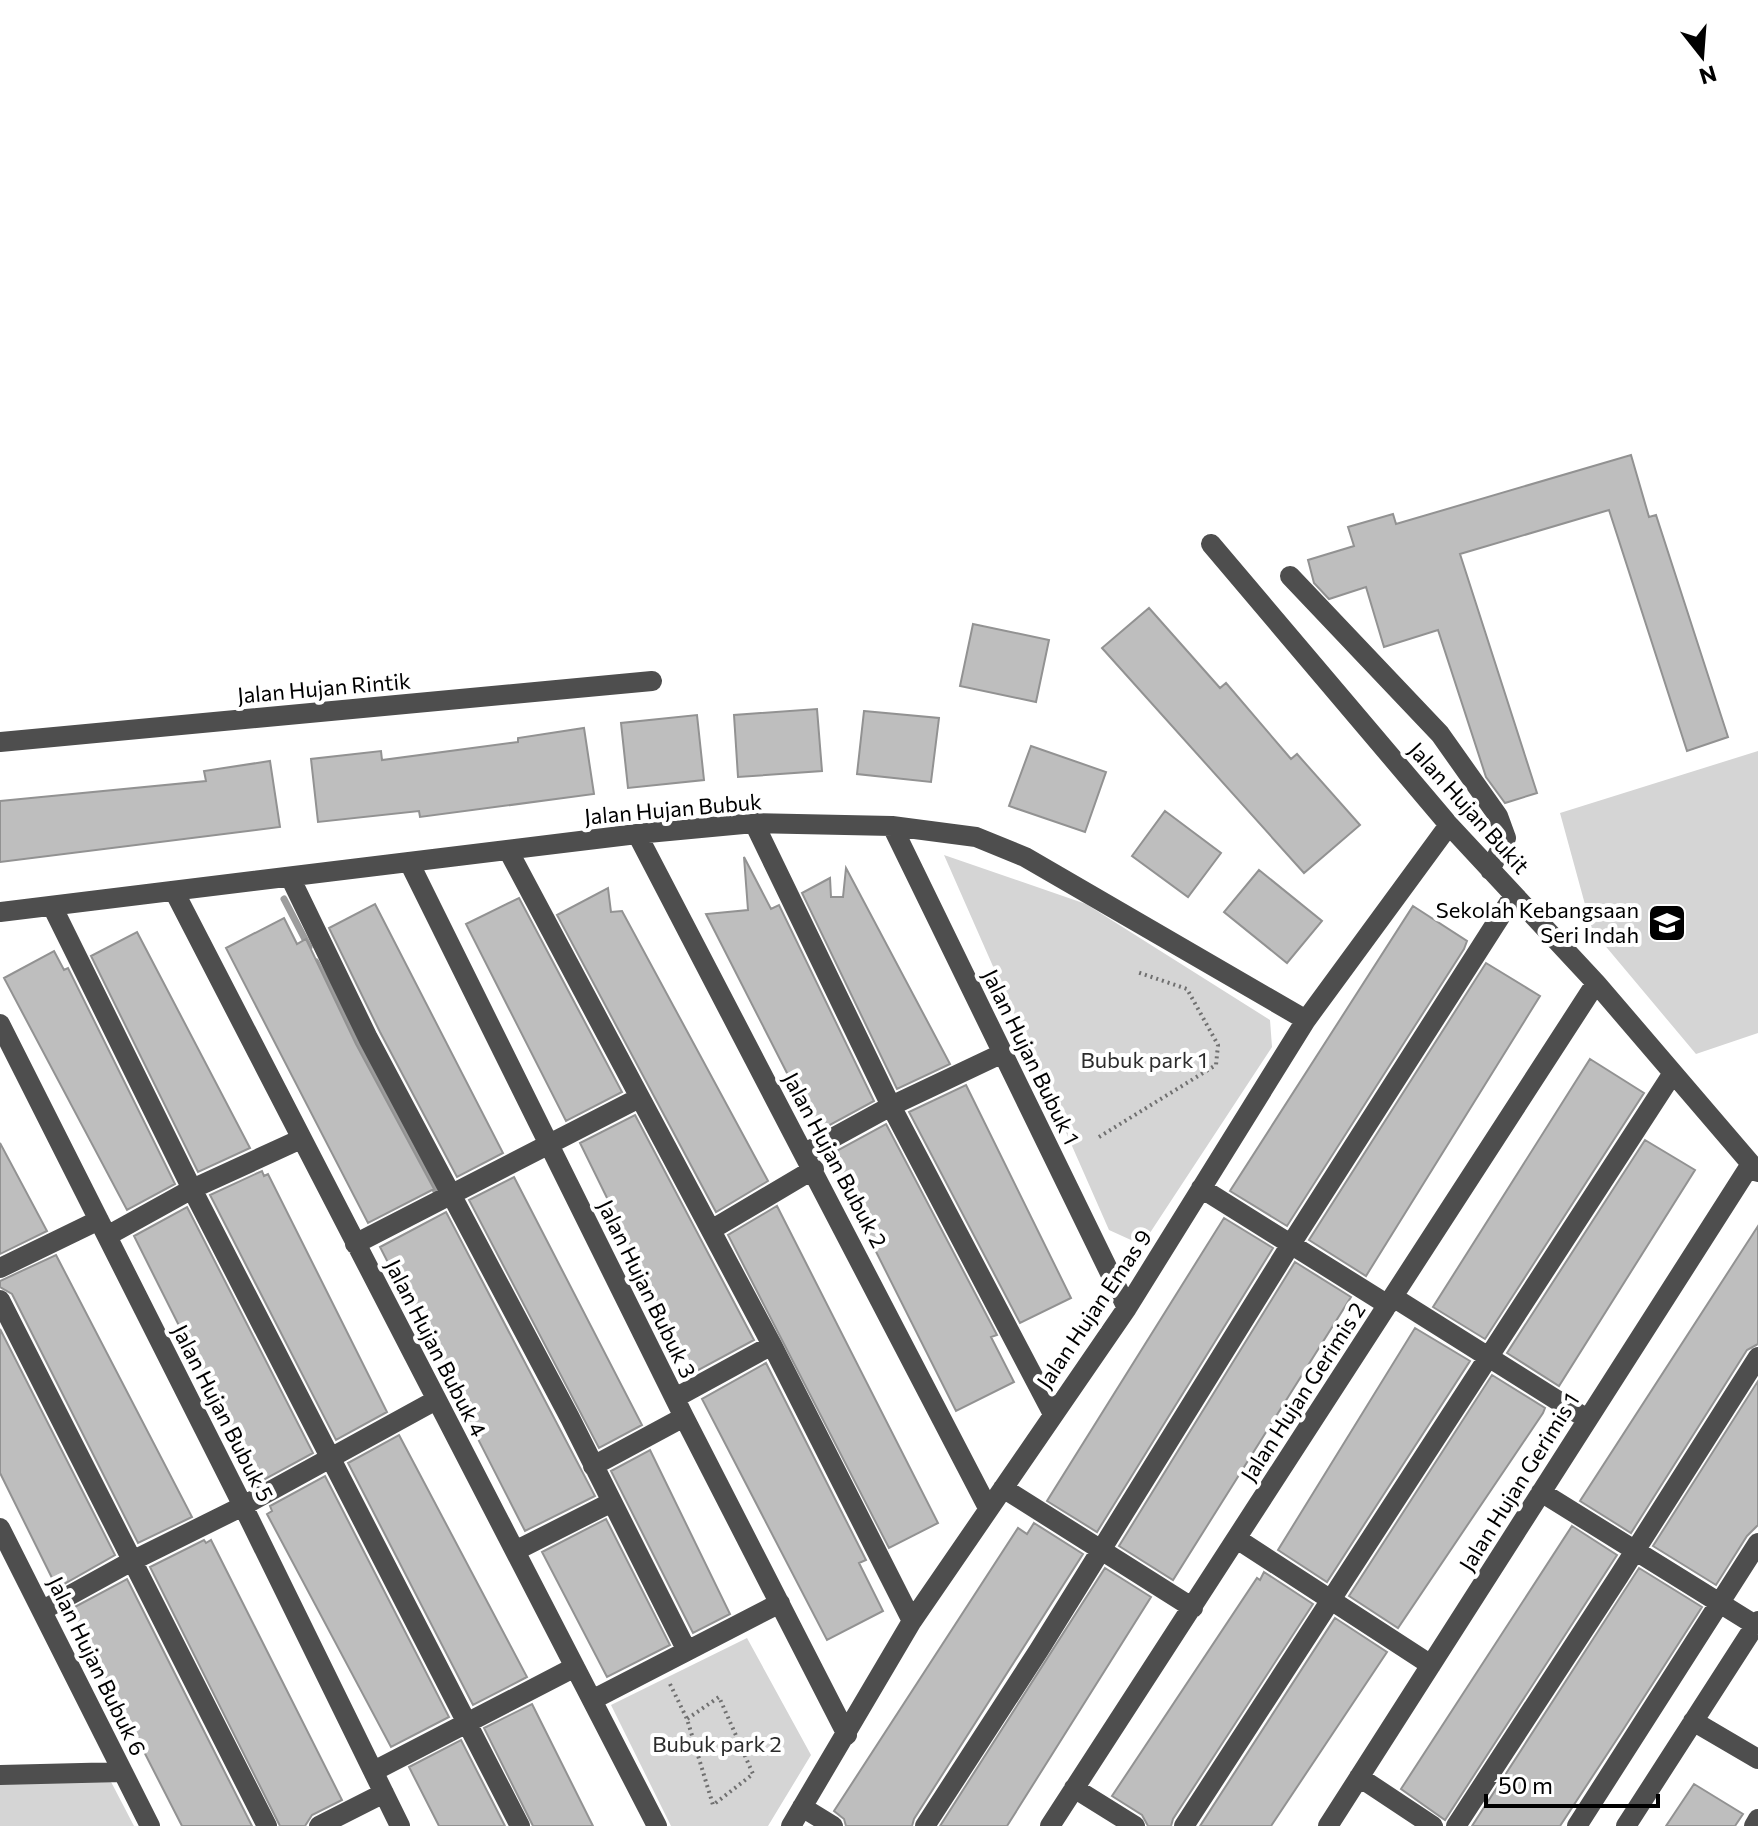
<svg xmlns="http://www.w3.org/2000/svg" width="1758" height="1826" viewBox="0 0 1758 1826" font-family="Commissioner,sans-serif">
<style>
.green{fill:#d5d5d5}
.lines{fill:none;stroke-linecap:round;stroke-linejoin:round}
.stream{stroke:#9c9c9c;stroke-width:7}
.building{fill:#bebebe;stroke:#929292;stroke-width:2}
.path{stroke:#707070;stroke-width:4;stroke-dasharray:2 4;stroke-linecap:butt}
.minor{stroke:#4e4e4e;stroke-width:20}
.labels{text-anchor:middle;stroke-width:8;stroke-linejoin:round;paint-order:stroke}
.street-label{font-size:22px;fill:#000;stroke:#fff}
.poi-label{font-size:22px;fill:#000;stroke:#fff;text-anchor:end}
.park-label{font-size:22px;fill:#2c2c2c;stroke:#fff}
</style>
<rect width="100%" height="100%" fill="#fff"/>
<path class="green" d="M 1758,751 L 1758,1033 L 1696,1054 L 1592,930 L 1560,813 Z
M 944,855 L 1086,904 L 1270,1020 L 1272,1047 L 1142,1245 L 1109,1230 Z
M 747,1638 L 811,1755 L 768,1826 L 671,1826 L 611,1705 Z
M 0,1774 L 109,1778 L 134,1826 L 0,1826 Z"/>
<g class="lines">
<path class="stream" d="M 284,899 L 309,947
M 316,962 L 440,1199"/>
</g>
<path class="building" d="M 1631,455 L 1649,517 L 1656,515 L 1728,737 L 1687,751 L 1609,510 L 1460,554 L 1537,793 L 1505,803 L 1486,777 L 1438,630 L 1384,647 L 1366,587 L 1329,599 L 1314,583 L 1308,560 L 1354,546 L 1348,527 L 1393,514 L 1396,524 Z
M 1149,608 L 1220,688 L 1226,683 L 1291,759 L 1297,754 L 1360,825 L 1304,873 L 1102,648 Z
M 973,624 L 1049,640 L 1036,702 L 960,686 Z
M 817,709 L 822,771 L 738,777 L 734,715 Z
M 864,711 L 939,718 L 931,782 L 857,774 Z
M 697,715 L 704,780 L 628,788 L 621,723 Z
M 584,728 L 594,794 L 420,817 L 419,811 L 318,822 L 311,759 L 381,751 L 382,760 L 518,742 L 518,738 Z
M 1031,746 L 1106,772 L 1085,832 L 1009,806 Z
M 270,761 L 280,827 L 0,862 L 0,801 L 206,781 L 204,771 Z
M 1165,811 L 1221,853 L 1188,897 L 1132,856 Z
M 744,857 L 771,909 L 779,905 L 874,1101 L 817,1132 L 706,914 L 748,910 Z
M 846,868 L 950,1064 L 897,1089 L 802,893 L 830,878 L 831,897 L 843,897 Z
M 1259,870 L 1322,921 L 1287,963 L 1224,912 Z
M 608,888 L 611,912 L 622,911 L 768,1181 L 716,1212 L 557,915 Z
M 519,898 L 622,1092 L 566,1121 L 466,924 Z
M 375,904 L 503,1153 L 457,1177 L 380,1032 L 329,928 Z
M 1413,906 L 1467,941 L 1464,949 L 1287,1226 L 1230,1191 Z
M 284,918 L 297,944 L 306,939 L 356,1044 L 434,1189 L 368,1223 L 226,948 Z
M 137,932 L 250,1148 L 198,1172 L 91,956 Z
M 54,951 L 64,970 L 68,968 L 175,1184 L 127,1210 L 4,978 Z
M 1486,963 L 1540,996 L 1366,1276 L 1309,1240 Z
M 1590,1059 L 1644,1093 L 1485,1339 L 1433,1307 Z
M 966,1085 L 1071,1298 L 1020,1323 L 909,1112 Z
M 635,1115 L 754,1340 L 693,1373 L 580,1143 Z
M 886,1124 L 997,1335 L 991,1337 L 1014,1382 L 956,1411 L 829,1158 L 829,1155 Z
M 1645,1140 L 1695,1170 L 1559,1386 L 1507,1353 Z
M 0,1143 L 47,1231 L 0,1254 Z
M 262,1171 L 264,1176 L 268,1174 L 387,1412 L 336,1440 L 210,1195 Z
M 514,1177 L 642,1425 L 599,1448 L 469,1200 Z
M 777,1206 L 938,1523 L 889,1548 L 728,1235 Z
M 187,1207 L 313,1453 L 258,1483 L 134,1236 Z
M 446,1212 L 595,1496 L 525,1531 L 380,1247 Z
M 1224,1218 L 1273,1248 L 1097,1532 L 1047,1501 Z
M 1758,1226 L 1758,1344 L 1747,1350 L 1631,1533 L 1580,1501 Z
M 56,1255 L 192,1517 L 138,1543 L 12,1294 L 0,1287 L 0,1281 Z
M 1295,1262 L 1351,1297 L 1173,1580 L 1119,1546 Z
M 1415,1328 L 1470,1361 L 1327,1582 L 1278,1550 Z
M 0,1329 L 115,1555 L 57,1588 L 0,1473 Z
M 766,1363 L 866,1560 L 859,1563 L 883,1611 L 827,1640 L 702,1399 Z
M 1492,1375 L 1545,1408 L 1543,1413 L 1398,1628 L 1349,1596 Z
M 1758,1381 L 1758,1525 L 1747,1536 L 1716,1585 L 1653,1546 Z
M 399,1435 L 527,1677 L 473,1705 L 348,1463 Z
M 650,1450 L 730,1614 L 693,1633 L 611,1471 Z
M 325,1476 L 449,1717 L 391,1747 L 267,1514 L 272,1511 L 270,1506 Z
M 606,1519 L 670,1645 L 607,1677 L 542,1552 Z
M 1034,1523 L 1083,1554 L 914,1819 L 912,1826 L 846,1826 L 844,1819 L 834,1811 L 1018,1528 L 1027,1534 Z
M 1572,1526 L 1617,1555 L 1445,1820 L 1401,1789 Z
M 204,1540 L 206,1543 L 211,1540 L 342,1800 L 312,1815 L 305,1826 L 280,1826 L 150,1567 Z
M 1105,1568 L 1151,1597 L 1007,1826 L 940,1826 Z
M 1639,1568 L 1702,1607 L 1621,1733 L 1560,1826 L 1472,1826 Z
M 1264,1572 L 1313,1604 L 1173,1819 L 1171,1826 L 1148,1826 L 1142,1815 L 1112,1796 L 1257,1578 L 1260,1580 Z
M 127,1579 L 252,1826 L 182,1826 L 71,1609 Z
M 1335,1618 L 1387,1652 L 1271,1826 L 1200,1826 Z
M 532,1704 L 593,1826 L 533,1826 L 484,1728 Z
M 461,1740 L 505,1826 L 439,1826 L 409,1767 Z
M 1694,1784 L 1743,1814 L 1735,1826 L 1666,1826 Z"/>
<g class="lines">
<path class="path" d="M 1099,1137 L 1216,1065 L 1218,1045 L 1187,989 L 1137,972
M 670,1684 L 687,1719 L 713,1805 L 753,1774 L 719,1697 L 687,1719"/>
<path class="minor" d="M 1211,544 L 1449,825 L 1596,983 L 1758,1172
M 1290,576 L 1440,734 L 1498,816 L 1506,838 L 1490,870
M 0,742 L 652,681
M 754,823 L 891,1106 L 1053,1414
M 892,826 L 1127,1308
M 637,834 L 988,1508
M 508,850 L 772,1345 L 912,1621
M 409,862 L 684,1417 L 847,1735
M 290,877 L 368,1038 L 570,1418 L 687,1651
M 174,891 L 657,1826
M 52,906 L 192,1189 L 520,1826
M 0,912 L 637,834 L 754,823 L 892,826 L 976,837 L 1025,857 L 1306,1020
M 0,1024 L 243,1506 L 400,1826
M 805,1153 L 891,1106 L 1003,1053
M 1201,1188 L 1388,1305
M 711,1230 L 814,1169
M 107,1236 L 192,1189 L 301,1139
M 355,1244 L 639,1098
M 0,1268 L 99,1220
M 1393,1297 L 1587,1419
M 0,1300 L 267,1826
M 675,1398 L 772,1345
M 593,1466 L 684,1417
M 1003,1488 L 1193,1608
M 1541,1492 L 1755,1625
M 0,1528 L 150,1826
M 1237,1539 L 1431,1665
M 515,1551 L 612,1502
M 43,1610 L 132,1561 L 243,1506 L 436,1400
M 592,1700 L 780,1603
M 1693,1721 L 1758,1759
M 374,1771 L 575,1667
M 0,1775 L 122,1772
M 1359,1777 L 1433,1826
M 1074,1788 L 1135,1826
M 802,1807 L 833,1826
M 319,1826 L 384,1793
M 791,1826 L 912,1621 L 1127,1308 L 1306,1020 L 1449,825
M 925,1826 L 1039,1650 L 1291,1244 L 1514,895
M 1050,1826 L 1596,983
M 1184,1826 L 1673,1073
M 1328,1826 L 1751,1164
M 1456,1826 L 1619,1576 L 1758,1357
M 1577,1826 L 1758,1543
M 1626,1826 L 1758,1621
M 1754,1826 L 1758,1819"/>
</g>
<defs>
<g id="school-square" transform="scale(2)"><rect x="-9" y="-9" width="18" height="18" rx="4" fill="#000" stroke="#fff"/><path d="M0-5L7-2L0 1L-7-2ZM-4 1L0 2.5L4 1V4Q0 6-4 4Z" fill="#fff"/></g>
</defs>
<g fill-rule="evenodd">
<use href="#school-square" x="1667" y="923"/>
</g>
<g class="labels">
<g class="street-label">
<text transform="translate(324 688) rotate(-5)" y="8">Jalan Hujan Rintik</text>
<text transform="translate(1469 808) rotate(48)" y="8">Jalan Hujan Bukit</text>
<text transform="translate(673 809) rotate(-5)" y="8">Jalan Hujan Bubuk</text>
<text transform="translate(1031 1057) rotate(64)" y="8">Jalan Hujan Bubuk 1</text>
<text transform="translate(835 1160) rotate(62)" y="8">Jalan Hujan Bubuk 2</text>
<text transform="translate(647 1289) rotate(64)" y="8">Jalan Hujan Bubuk 3</text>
<text transform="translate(1094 1309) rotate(-56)" y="8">Jalan Hujan Emas 9</text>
<text transform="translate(436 1348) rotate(63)" y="8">Jalan Hujan Bubuk 4</text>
<text transform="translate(1303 1392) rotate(-57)" y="8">Jalan Hujan Gerimis 2</text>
<text transform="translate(223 1413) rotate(63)" y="8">Jalan Hujan Bubuk 5</text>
<text transform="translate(1519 1482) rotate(-58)" y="8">Jalan Hujan Gerimis 1</text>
<text transform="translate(97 1666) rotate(64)" y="8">Jalan Hujan Bubuk 6</text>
</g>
<g class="poi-label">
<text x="1639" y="918">Sekolah Kebangsaan<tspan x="1639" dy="25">Seri Indah</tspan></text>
</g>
<g class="park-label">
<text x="1144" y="1068">Bubuk park 1</text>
<text x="717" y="1752">Bubuk park 2</text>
</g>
</g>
<g transform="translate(1702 56) rotate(163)" stroke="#ffffff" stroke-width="6" paint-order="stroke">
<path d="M0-6L14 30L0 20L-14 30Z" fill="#000000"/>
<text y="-12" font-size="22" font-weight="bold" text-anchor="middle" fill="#000000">N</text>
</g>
<path d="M1486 1794v12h172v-12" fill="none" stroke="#000000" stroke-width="4"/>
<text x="1498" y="1794" font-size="24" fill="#000000" stroke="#ffffff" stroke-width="6" paint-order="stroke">50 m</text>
</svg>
